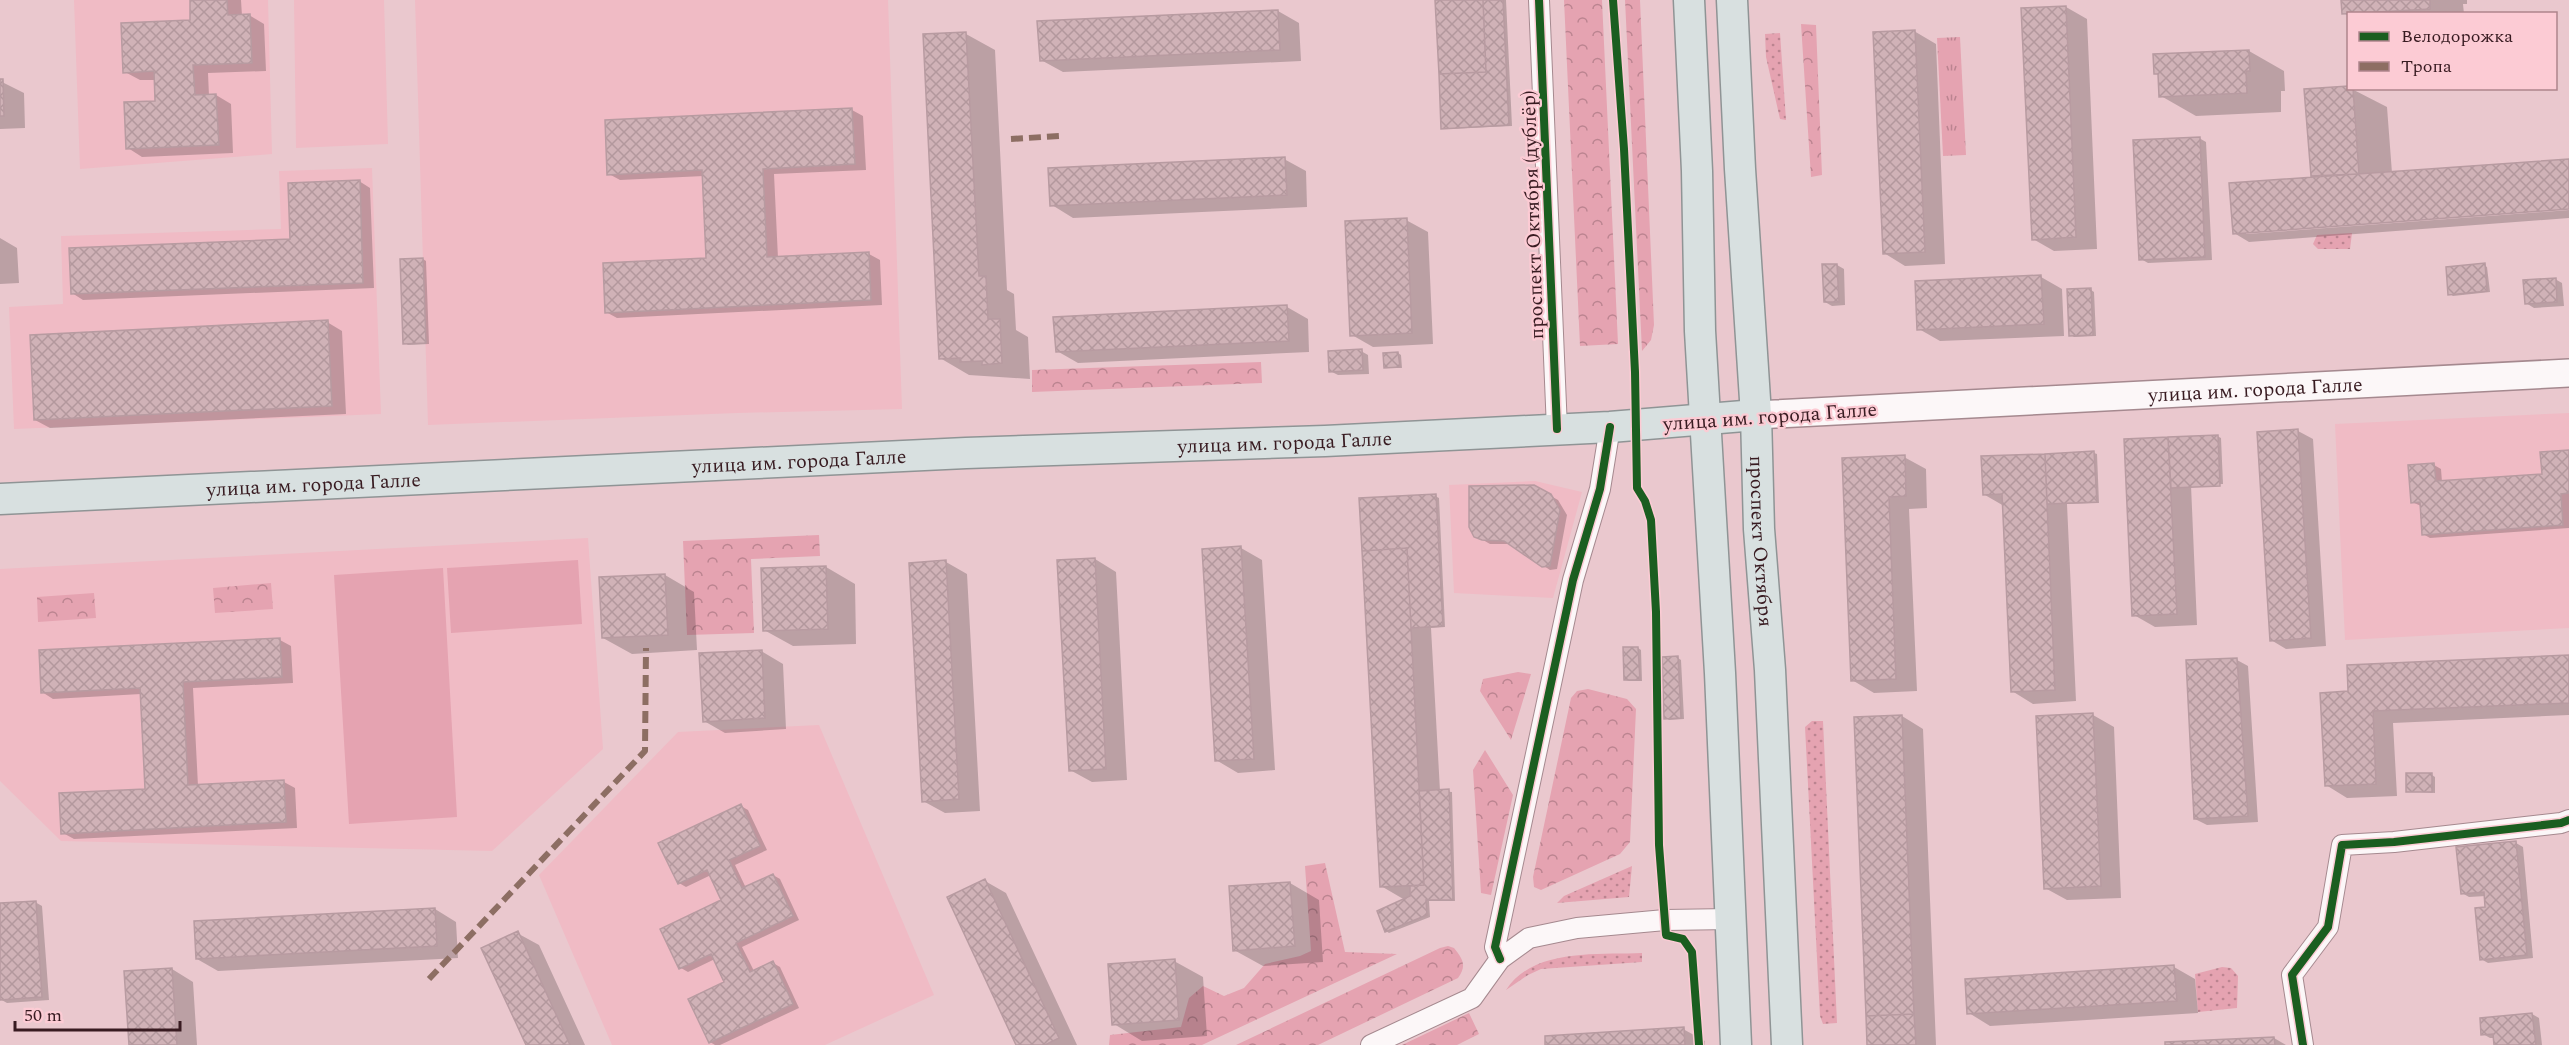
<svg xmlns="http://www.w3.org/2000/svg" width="2569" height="1045" viewBox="0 0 2569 1045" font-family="Spectral,serif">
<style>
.built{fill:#f0bbc5}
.grass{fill:url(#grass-dots)}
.forest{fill:url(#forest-crowns)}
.park{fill:url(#park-tufts)}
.garden{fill:#e5a3b1}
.shadow{fill:#0003}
.building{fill:url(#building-cross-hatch);stroke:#b89ba1;stroke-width:1.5}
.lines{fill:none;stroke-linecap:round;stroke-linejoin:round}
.minor-casing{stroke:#a5898f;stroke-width:22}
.secondary-casing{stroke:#a5898f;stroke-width:30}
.primary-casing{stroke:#8f9495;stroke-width:33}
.minor{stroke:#fcf7f8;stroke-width:20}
.secondary{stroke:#fcf7f8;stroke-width:27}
.primary{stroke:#d8e0e0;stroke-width:30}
.quiet{stroke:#8d6e63;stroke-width:6;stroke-dasharray:12 6;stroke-linecap:butt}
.cycleway-casing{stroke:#fccbd4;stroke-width:11}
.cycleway{stroke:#1b5e20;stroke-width:8}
.labels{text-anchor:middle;stroke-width:4.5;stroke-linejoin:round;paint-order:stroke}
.street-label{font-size:20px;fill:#381b21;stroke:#fccbd4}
</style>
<defs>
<pattern id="grass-dots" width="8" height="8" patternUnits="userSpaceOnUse" patternTransform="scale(1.5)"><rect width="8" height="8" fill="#e5a3b1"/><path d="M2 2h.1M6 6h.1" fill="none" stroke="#bb8490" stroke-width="1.8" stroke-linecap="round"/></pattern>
<pattern id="forest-crowns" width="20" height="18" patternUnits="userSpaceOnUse" patternTransform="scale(1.5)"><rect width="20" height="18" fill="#e5a3b1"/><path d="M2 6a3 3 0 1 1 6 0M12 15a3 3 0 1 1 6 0" fill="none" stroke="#bb8490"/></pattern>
<pattern id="park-tufts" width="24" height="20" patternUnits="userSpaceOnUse" patternTransform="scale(1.5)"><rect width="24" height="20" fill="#e5a3b1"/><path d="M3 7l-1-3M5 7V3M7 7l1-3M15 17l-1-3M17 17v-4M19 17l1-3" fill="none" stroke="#bb8490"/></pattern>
<pattern id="building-cross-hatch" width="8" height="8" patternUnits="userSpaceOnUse" patternTransform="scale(1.5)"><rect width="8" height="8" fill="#d0b2b7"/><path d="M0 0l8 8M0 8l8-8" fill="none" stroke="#b3989d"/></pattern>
</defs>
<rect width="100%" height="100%" fill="#eac8ce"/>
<path class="built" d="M 74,0 L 268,0 L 272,154 L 80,169 Z
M 294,0 L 384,0 L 388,144 L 296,148 Z
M 415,0 L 888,0 L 902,409 L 737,413 L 428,425 Z
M 372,168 L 381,414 L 14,429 L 9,307 L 63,304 L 61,236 L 281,229 L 279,171 Z
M 2569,413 L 2569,628 L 2345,640 L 2335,424 Z
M 1535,481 L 1582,492 L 1553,598 L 1454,593 L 1449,485 Z
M 588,538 L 603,749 L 492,851 L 61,841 L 0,781 L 0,569 Z
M 819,725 L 934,995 L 825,1045 L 612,1045 L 539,875 L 678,732 Z"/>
<path class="grass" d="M 1780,33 L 1786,120 L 1780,119 L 1766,57 L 1765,34 Z
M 2352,233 L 2350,249 L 2318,249 L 2313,244 L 2317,235 Z
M 1812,721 L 1823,721 L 1837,1023 L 1823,1024 L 1820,1016 L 1805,727 Z
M 1632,866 L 1629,897 L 1557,903 L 1564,896 Z
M 1642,953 L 1642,962 L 1541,969 L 1528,975 L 1506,990 C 1533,948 1597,955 1642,953 Z
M 2222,967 L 2231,968 L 2238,976 L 2237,1008 L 2198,1012 L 2195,974 Z"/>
<path class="forest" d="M 1564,0 L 1602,0 L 1618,344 L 1580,346 Z
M 1625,0 L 1640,0 L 1654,325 L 1651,340 L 1642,351 Z
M 1801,24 L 1816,25 L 1822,175 L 1811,177 Z
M 1261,362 L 1262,383 L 1032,392 L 1032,370 Z
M 819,535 L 820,556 L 751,559 L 754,633 L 687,635 L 683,541 Z
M 271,583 L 273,609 L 215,613 L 213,588 Z
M 94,593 L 96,618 L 38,622 L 37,597 Z
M 1518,672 L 1531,674 L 1511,740 L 1480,691 L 1483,679 Z
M 1588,689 L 1627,699 L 1636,709 L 1630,842 L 1620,854 L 1541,890 L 1534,887 L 1533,877 L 1571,698 L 1577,691 Z
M 1485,750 L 1513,795 L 1491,895 L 1481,893 L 1473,770 Z
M 1325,863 L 1345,952 L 1397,954 L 1202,1045 L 1109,1045 L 1110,1035 L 1181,1027 L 1189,998 L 1203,986 L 1224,996 L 1244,988 L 1265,964 L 1300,956 L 1311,951 L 1305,866 Z
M 1448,946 L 1454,948 C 1463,959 1467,966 1458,978 L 1318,1045 L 1236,1045 L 1440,948 Z
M 1469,1013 L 1479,1034 L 1457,1045 L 1402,1045 Z"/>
<path class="park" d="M 1960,37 L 1966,155 L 1943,156 L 1937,38 Z"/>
<path class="garden" d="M 578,560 L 582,624 L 451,633 L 447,568 Z
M 443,568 L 457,817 L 349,824 L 334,575 Z"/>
<path class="shadow" d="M 191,0 L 241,0 L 242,16 L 249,15 L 264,24 L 266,71 L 208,73 L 209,96 L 216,95 L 231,104 L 233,153 L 142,157 L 128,148 L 157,102 L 156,80 L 140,80 L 125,72 L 192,21 Z
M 1437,0 L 1506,0 L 1512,126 L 1446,129 L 1443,128 Z
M 2343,0 L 2467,0 L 2467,4 L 2463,4 L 2464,14 L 2348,14 L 2348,16 L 2344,13 Z
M 2066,7 L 2087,19 L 2097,249 L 2054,251 L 2033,239 Z
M 1278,11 L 1299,23 L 1301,61 L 1063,72 L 1041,60 Z
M 1914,31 L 1936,44 L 1945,264 L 1905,266 L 1884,253 Z
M 966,34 L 995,50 L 1007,290 L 1014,294 L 1016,330 L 1028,337 L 1030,379 L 969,375 L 940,358 Z
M 2249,51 L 2284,71 L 2285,91 L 2281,91 L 2281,112 L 2196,116 L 2161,96 L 2160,76 L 2155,73 L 2154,55 Z
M 0,81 L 24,93 L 25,128 L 0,129 Z
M 2348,87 L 2387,107 L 2392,173 L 2569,160 L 2569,207 L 2246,231 L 2246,234 L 2569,210 L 2569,218 L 2249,242 L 2234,233 L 2318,178 L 2312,175 L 2306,90 Z
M 852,110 L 863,116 L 866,170 L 774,174 L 778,258 L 869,254 L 880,260 L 882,305 L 617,318 L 606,312 L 707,259 L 704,176 L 620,180 L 609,174 Z
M 2199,138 L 2206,142 L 2212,260 L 2148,263 L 2141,259 Z
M 1284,159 L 1306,171 L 1307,207 L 1073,218 L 1052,205 Z
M 359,181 L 370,188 L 374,288 L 83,300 L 72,293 L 291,241 Z
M 1406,220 L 1428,232 L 1433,344 L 1373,347 L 1352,335 Z
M 0,238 L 17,248 L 19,283 L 0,284 Z
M 423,259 L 426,261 L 429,344 L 408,345 L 405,343 Z
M 1837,265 L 1844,269 L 1845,305 L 1832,306 L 1825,302 Z
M 2484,265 L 2487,267 L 2490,292 L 2453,296 L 2450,294 Z
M 2041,277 L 2062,289 L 2064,336 L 1940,341 L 1919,329 Z
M 2555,279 L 2562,283 L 2564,306 L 2534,308 L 2526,303 Z
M 2091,290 L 2094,292 L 2096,336 L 2074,337 L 2071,335 Z
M 1287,307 L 1308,319 L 1309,352 L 1078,363 L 1057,351 Z
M 327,322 L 342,331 L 346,414 L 50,428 L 35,420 Z
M 1361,351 L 1368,355 L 1369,374 L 1338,375 L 1330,371 Z
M 1398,353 L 1401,355 L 1402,368 L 1386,367 Z
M 2298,431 L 2313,439 L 2326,646 L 2286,649 L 2271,640 Z
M 2217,436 L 2221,438 L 2223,484 L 2191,485 L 2197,625 L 2155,627 L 2134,615 L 2126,441 Z
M 2569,451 L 2569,528 L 2430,538 L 2423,534 L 2421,506 L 2412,502 L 2434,465 L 2441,469 L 2442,482 L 2544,475 Z
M 2094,453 L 2097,454 L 2099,503 L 2067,504 L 2076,701 L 2033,704 L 2012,691 L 2004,506 L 1985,495 Z
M 1904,457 L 1926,469 L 1927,508 L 1909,509 L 1917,691 L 1874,693 L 1852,680 L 1843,459 Z
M 1533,486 L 1558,500 L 1567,515 L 1557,569 L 1550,570 L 1511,544 L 1490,544 L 1483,540 Z
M 1435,496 L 1439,498 L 1445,627 L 1431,628 L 1440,791 L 1452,792 L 1455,901 L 1429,901 L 1430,917 L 1389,933 L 1386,931 L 1405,900 L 1381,886 L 1361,500 Z
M 1241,548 L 1262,560 L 1275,770 L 1238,773 L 1216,760 Z
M 1095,559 L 1116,572 L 1127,780 L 1092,782 L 1070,770 Z
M 946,562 L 967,574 L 980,811 L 945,813 L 923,801 Z
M 826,567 L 855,584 L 856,644 L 793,646 L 764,630 Z
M 665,575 L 694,592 L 697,650 L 632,654 L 603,638 Z
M 280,640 L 291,646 L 293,683 L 193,688 L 198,786 L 284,782 L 295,788 L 297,828 L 74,839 L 63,833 L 146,790 L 141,694 L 53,699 L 42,692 L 40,652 Z
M 1638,648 L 1641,650 L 1642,681 L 1629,681 L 1626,680 Z
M 761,651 L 783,664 L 786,729 L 725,733 L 704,721 Z
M 2569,657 L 2569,715 L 2393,723 L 2397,796 L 2347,798 L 2326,785 L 2350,693 Z
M 1678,658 L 1681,660 L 1684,719 L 1669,720 L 1666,718 Z
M 2237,660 L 2248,666 L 2258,822 L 2207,825 L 2195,819 Z
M 2093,715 L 2114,727 L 2121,898 L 2067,900 L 2045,888 Z
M 1902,716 L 1923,729 L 1936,1045 L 1869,1045 Z
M 2432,775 L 2435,777 L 2435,793 L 2408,791 Z
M 741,806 L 748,810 L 767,850 L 735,865 L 746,888 L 773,875 L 780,879 L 799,920 L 742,947 L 754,971 L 773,963 L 780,967 L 799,1008 L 720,1045 L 715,1045 L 710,1042 L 726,983 L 715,959 L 688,972 L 681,968 L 723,901 L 711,875 L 686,887 L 679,883 Z
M 2516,843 L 2523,847 L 2533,958 L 2488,963 L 2481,959 L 2487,908 L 2486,896 L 2469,897 L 2462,893 Z
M 985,881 L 1006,893 L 1077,1045 L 1018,1045 Z
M 1290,883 L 1319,900 L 1323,962 L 1263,966 L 1234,950 Z
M 35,902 L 42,906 L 49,1000 L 7,1003 L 0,999 L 0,904 Z
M 435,909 L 456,922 L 458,958 L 218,971 L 197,959 Z
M 517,933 L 539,945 L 585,1045 L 527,1045 Z
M 1174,961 L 1203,977 L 1207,1036 L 1142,1041 L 1114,1024 Z
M 2174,967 L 2195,979 L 2198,1013 L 1990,1026 L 1969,1013 Z
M 172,969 L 193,982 L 197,1045 L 130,1045 Z
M 2532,1014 L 2539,1018 L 2542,1045 L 2496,1045 L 2495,1038 L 2490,1038 L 2483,1034 Z
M 1683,1029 L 1705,1041 L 1705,1045 L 1547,1045 Z
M 2274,1038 L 2286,1045 L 2166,1045 Z"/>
<path class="building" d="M 190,0 L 227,0 L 228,15 L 250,14 L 252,63 L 193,65 L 195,95 L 216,94 L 219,145 L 126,149 L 124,102 L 155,101 L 154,71 L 123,73 L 121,23 L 190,20 Z
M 1435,0 L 1483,0 L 1486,72 L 1439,74 Z
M 1483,0 L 1503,0 L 1509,125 L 1441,129 L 1439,74 L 1486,72 Z
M 2341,0 L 2430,0 L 2430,9 L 2342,14 Z
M 2066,6 L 2076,237 L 2032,240 L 2021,8 Z
M 1278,10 L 1280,50 L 1040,61 L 1037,21 Z
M 1915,30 L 1925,252 L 1883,254 L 1873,32 Z
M 966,32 L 979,276 L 986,276 L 988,319 L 1000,319 L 1002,363 L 982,365 L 982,361 L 960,362 L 960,358 L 939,359 L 923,34 Z
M 2249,50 L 2250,71 L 2246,71 L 2247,93 L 2159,97 L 2158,74 L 2154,74 L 2153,54 Z
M 0,79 L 3,79 L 4,116 L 0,116 Z
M 2348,86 L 2348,88 L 2353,88 L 2359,174 L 2311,176 L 2304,89 Z
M 852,108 L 855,164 L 763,169 L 767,257 L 869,252 L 871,300 L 605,313 L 603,263 L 706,258 L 702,170 L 607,175 L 605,120 Z
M 2200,137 L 2205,257 L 2139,260 L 2133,140 Z
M 1285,157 L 1287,195 L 1050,206 L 1048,168 Z
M 2569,159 L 2569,209 L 2233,234 L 2229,183 Z
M 360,180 L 363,283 L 71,294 L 69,248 L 290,239 L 288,183 Z
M 1407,218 L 1412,333 L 1350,336 L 1345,221 Z
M 423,258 L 426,343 L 403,344 L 400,259 Z
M 2485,263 L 2487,291 L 2448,295 L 2446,267 Z
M 1822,264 L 1837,264 L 1839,302 L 1824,302 Z
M 2041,275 L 2044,324 L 1917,330 L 1915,281 Z
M 2556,278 L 2557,302 L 2525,304 L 2523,280 Z
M 2091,288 L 2093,335 L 2069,336 L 2067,289 Z
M 1287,305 L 1289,341 L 1056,352 L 1053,317 Z
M 328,320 L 332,406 L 34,420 L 30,335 Z
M 1362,349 L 1363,370 L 1329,372 L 1328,351 Z
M 1398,352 L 1400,367 L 1384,368 L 1383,353 Z
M 2298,429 L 2311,638 L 2270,641 L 2257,432 Z
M 2218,435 L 2220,486 L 2171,488 L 2168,437 Z
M 2168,437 L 2177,614 L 2132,616 L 2124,439 Z
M 2569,450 L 2569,493 L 2561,494 L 2563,525 L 2422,535 L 2420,502 L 2411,503 L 2408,465 L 2434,463 L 2436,481 L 2542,474 L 2540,452 Z
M 2094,451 L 2097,502 L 2047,504 L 2045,454 Z
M 2045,454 L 2055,690 L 2011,692 L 2002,494 L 1983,495 L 1981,456 Z
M 1905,455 L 1906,496 L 1889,497 L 1896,679 L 1851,681 L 1842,458 Z
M 1534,485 L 1551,494 L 1560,510 L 1550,566 L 1542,567 L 1504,541 L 1482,540 L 1474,537 L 1469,527 L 1469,486 Z
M 1436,494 L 1443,626 L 1411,628 L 1407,548 L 1362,551 L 1359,498 Z
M 1241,546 L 1254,759 L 1215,761 L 1202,549 Z
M 1407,548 L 1424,885 L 1380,887 L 1362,551 Z
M 1095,558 L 1106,769 L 1069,771 L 1057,560 Z
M 946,560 L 959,799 L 922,802 L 909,563 Z
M 826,566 L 828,629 L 763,631 L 761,568 Z
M 665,574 L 668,635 L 602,638 L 599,577 Z
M 280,638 L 282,677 L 183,682 L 188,785 L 284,780 L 286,822 L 61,834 L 59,793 L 145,789 L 140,688 L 41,693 L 39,650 Z
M 1623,647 L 1638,647 L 1640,680 L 1624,680 Z
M 762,650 L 765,718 L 703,722 L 699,653 Z
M 2569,655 L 2569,703 L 2373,711 L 2376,784 L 2325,786 L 2320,693 L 2348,691 L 2347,665 Z
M 1678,656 L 1681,718 L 1664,719 L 1662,657 Z
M 2237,658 L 2248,816 L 2194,819 L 2186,660 Z
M 2093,713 L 2101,886 L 2044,889 L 2036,716 Z
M 1902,715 L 1914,1014 L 1866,1016 L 1854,717 Z
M 2406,773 L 2432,773 L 2432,792 L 2406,792 Z
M 1449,789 L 1453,900 L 1426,900 L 1427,915 L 1385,932 L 1377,911 L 1410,896 L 1410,886 L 1424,885 L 1419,791 Z
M 741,804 L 760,846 L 729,860 L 742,888 L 773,874 L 793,916 L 736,943 L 750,972 L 773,961 L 793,1004 L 709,1043 L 688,999 L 724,982 L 711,954 L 679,969 L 660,929 L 721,900 L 707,870 L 678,884 L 658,843 Z
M 2516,841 L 2527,955 L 2480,960 L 2475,908 L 2485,907 L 2484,892 L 2461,894 L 2456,847 Z
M 985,879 L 1059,1038 L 1045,1045 L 1016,1045 L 947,897 Z
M 1290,882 L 1295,946 L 1233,951 L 1229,886 Z
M 36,901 L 42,997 L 0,1000 L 0,903 Z
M 435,908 L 437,946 L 196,959 L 194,921 Z
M 518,931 L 570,1045 L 526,1045 L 515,1021 L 481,948 Z
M 1175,959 L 1179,1020 L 1112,1025 L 1108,964 Z
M 2174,965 L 2177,1001 L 1967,1014 L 1965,979 Z
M 172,968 L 177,1045 L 129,1045 L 124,971 Z
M 2532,1013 L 2536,1045 L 2494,1045 L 2493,1034 L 2481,1035 L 2480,1018 Z
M 1914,1014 L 1916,1045 L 1867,1045 L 1866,1016 Z
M 1684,1027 L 1685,1045 L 1545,1045 L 1545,1036 Z
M 2274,1037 L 2275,1045 L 2165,1045 L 2165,1042 Z"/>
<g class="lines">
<g class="minor-casing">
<path id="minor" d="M 1539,0 L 1557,429
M 1500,959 L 1495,947 L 1573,580 L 1600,489 L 1610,427
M 1371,1045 L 1472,998 L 1500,959 L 1529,938 L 1577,928 L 1665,920 L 1731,919
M 2303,1045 L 2292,975 L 2328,927 L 2342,845 L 2394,842 L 2561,823 L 2569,820"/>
</g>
<g class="secondary-casing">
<g id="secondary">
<path id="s1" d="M 1756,415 L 2569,373"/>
</g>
</g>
<g class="primary-casing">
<g id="primary">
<path d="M 1689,0 L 1697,171 L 1700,331 L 1720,673 L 1736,1045"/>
<path id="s2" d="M 1732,0 L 1740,169 L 1756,415 L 1759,529 L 1770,670 L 1787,1045"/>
<path id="s3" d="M 0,499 L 966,453 L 1325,441 L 1610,427 L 1756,415"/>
</g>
</g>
<use href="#minor" class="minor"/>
<use href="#secondary" class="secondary"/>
<use href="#primary" class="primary"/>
<path class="quiet" d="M 1011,139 L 1059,136
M 429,979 L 645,751 L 646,648"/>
<g class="cycleway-casing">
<path id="cycleway" d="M 1539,0 L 1557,429
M 1613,0 L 1624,149 L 1635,372 L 1637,488 L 1645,501 L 1651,520 L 1656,612 L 1659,845 L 1666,935 L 1683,939 L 1692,952 L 1699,1045
M 1500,959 L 1495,947 L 1573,580 L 1600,489 L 1610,427
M 2303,1045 L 2292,975 L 2328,927 L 2342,845 L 2394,842 L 2561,823 L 2569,820"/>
</g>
<use href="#cycleway" class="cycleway"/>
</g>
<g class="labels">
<g class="street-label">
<text transform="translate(1532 215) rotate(-92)" y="7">проспект Октября (дублёр)</text>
<text dy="7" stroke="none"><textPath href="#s1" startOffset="500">улица им. города Галле</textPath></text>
<text transform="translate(1770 416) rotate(-4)" y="7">улица им. города Галле</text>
<text dy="7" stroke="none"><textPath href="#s3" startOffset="1286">улица им. города Галле</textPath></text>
<text dy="7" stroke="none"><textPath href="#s3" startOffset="800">улица им. города Галле</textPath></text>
<text dy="7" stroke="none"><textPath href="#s3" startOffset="314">улица им. города Галле</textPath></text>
<text dy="7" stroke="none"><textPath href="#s2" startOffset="542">проспект Октября</textPath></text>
</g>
</g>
<rect x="2347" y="12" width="210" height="78" fill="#fccbd4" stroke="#ae858c" stroke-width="1.5"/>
<rect x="2359" y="32" width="30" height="9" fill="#1b5e20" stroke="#ae858c" stroke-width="1.5"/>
<text x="2401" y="42" font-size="18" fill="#381b21">Велодорожка</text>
<rect x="2359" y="62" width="30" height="9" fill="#8d6e63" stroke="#ae858c" stroke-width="1.5"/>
<text x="2401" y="72" font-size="18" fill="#381b21">Тропа</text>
<path d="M15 1021v9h165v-9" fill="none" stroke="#381b21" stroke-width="3"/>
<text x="24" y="1021" font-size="18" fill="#381b21" stroke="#fccbd4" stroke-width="4.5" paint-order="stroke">50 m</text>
</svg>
